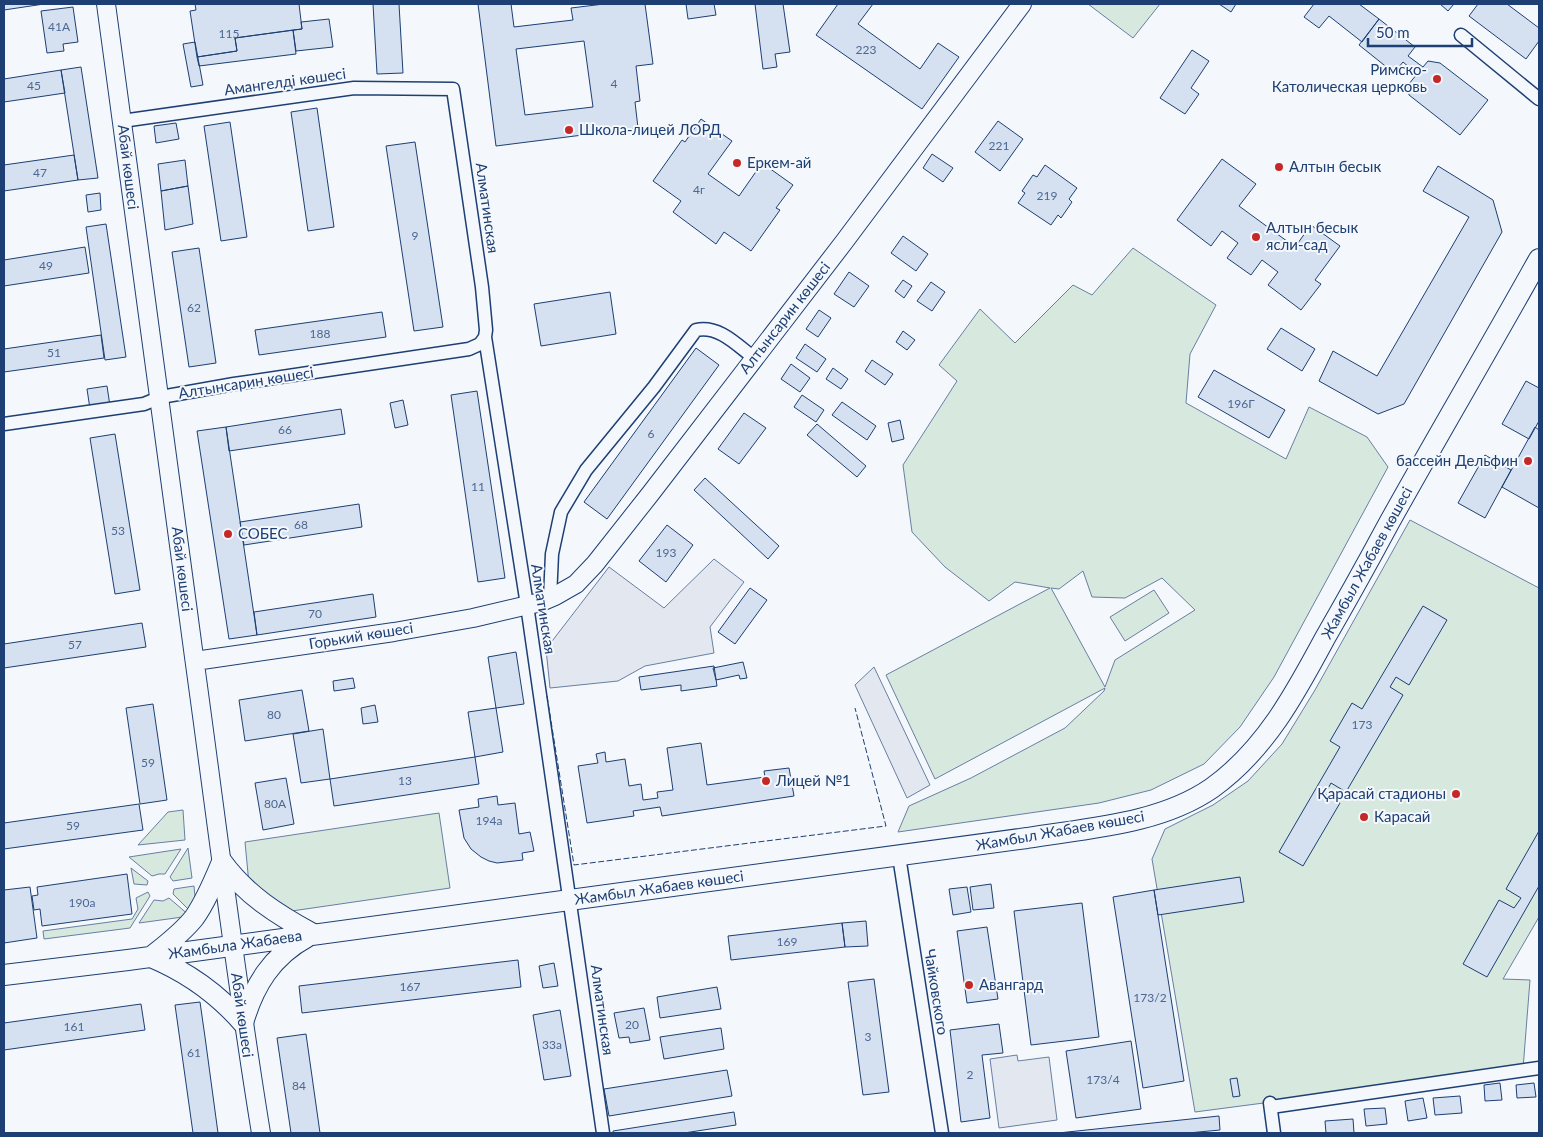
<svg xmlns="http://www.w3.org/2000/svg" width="1543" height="1137" viewBox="0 0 1543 1137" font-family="Lato,sans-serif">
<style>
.green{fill:#d7e8df;stroke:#687fa3;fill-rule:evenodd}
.parking{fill:#e3e8f0;stroke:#687fa3}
.building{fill:#d5e0f0;stroke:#1d3f73;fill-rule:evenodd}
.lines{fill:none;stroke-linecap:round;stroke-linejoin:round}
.street-casing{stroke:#1d3f73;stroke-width:15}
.secondary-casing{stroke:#1d3f73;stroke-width:20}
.primary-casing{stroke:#1d3f73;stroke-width:22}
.street{stroke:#f4f7fb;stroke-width:12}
.secondary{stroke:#f4f7fb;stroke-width:18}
.primary{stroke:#f4f7fb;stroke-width:20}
.fence{stroke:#1d3f73;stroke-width:1;stroke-dasharray:6 2.5;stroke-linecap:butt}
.poi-dot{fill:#c62828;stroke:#f4f7fb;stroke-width:2}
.labels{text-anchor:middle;stroke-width:4;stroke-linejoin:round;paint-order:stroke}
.number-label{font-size:12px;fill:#4b6792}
.poi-label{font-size:15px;fill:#1d3f73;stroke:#f4f7fb;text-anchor:start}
.street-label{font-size:15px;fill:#1d3f73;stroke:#f4f7fb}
</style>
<rect width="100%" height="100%" fill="#f4f7fb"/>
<path class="green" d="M 1088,4 L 1160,4 L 1133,38 Z
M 1133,248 L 1216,305 L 1190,354 L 1186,403 L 1286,459 L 1309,407 L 1367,437 L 1388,467 L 1274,677 L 1240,727 L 1204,764 L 1151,790 L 1099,803 L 898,832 L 909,806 L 971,778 L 1065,728 L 1104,691 L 1105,688 L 935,779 L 886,675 L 1050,588 L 1015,582 L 989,601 L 945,567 L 912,532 L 903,465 L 957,381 L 939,365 L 980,309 L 1015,343 L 1073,285 L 1092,295 ZM 1083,571 L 1092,597 L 1125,598 L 1162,578 L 1195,610 L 1115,660 L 1105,687 L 1051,588 L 1059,589 Z
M 1410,520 L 1539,588 L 1539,917 L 1503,979 L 1530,980 L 1523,1069 L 1195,1112 L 1152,859 L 1165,829 L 1213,805 L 1248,781 L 1282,744 L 1315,690 Z
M 1154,590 L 1169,613 L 1125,641 L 1110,617 Z
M 183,810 L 185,840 L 138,845 L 168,812 Z
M 439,813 L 450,888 L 285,912 L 249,884 L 245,842 Z
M 188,848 L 192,878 L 173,881 L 170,877 Z
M 181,849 L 165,874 L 159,874 L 152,876 L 129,857 Z
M 131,868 L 148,881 L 147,885 L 134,884 Z
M 194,886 L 196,907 L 192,913 L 173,894 L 174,889 Z
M 148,892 L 150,896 L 130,928 L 44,939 L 43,931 L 132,919 L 138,909 L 136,898 Z
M 169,898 L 190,916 L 139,923 L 154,900 L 163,901 Z"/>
<path class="parking" d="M 714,559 L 744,582 L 710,627 L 714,653 L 645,666 L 618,681 L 550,688 L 546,649 L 609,567 L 664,608 Z
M 874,667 L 930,785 L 907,798 L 855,685 Z
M 1017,1055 L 1018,1061 L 1049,1057 L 1057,1120 L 999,1128 L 990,1059 Z"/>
<path class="building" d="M 4,4 L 44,4 L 4,10 Z
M 195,4 L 299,4 L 302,29 L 235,38 L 237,51 L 197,57 L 190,11 L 196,10 Z
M 373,4 L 399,4 L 403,73 L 377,74 Z
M 478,4 L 511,4 L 514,27 L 573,20 L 571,8 L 604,4 L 645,4 L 653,64 L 636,66 L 640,101 L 635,102 L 638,128 L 496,146 ZM 584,41 L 593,107 L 525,115 L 516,49 Z
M 686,4 L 714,4 L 716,15 L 688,19 Z
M 755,4 L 783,4 L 790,52 L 775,54 L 777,67 L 763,69 Z
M 838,4 L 873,4 L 858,24 L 920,69 L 938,43 L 959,57 L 922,109 L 816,35 Z
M 1219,4 L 1236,4 L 1231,12 Z
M 1314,4 L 1359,4 L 1379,19 L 1362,42 L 1329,16 L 1319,28 L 1304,17 Z
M 1440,4 L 1454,4 L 1448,11 Z
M 1478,4 L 1507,4 L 1539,28 L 1539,41 L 1526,59 L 1469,16 Z
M 73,7 L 78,42 L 63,44 L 64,51 L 47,53 L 41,11 Z
M 329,19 L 333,47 L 296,51 L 293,30 L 302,29 L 301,22 Z
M 1379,19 L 1415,47 L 1408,56 L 1423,67 L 1428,61 L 1440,63 L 1488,100 L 1460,135 L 1409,95 L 1408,85 L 1417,74 L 1403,62 L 1394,73 L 1359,45 Z
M 293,30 L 296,54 L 199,66 L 197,57 L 237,51 L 235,38 Z
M 195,42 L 203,85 L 191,87 L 183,44 Z
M 1192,50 L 1209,61 L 1191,88 L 1199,94 L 1185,114 L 1160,98 Z
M 81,67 L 98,178 L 78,180 L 61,70 Z
M 61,70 L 65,93 L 4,102 L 4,79 Z
M 317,108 L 334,227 L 308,231 L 291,112 Z
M 701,119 L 732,141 L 708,174 L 739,196 L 762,163 L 793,185 L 776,208 L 780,210 L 751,251 L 724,232 L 716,244 L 673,212 L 681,201 L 653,181 L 682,140 L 685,142 Z
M 998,121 L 1023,139 L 1000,171 L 975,152 Z
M 230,122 L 247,237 L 221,241 L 204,126 Z
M 176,123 L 179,139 L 156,143 L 154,126 Z
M 415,142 L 443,327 L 414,331 L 386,146 Z
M 932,154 L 953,168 L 943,182 L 923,168 Z
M 74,155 L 78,180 L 4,191 L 4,165 Z
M 1222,159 L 1256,184 L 1239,206 L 1295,247 L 1311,225 L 1340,246 L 1315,280 L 1321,284 L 1301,310 L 1268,285 L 1278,272 L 1262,260 L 1251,275 L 1227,258 L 1238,243 L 1222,231 L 1211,246 L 1177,220 Z
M 185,160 L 188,186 L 161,191 L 158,164 Z
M 1045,165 L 1077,188 L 1069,199 L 1072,202 L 1061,218 L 1058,215 L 1051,225 L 1018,203 L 1025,193 L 1022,191 L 1033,175 L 1037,177 Z
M 1438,166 L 1493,200 L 1502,232 L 1404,404 L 1378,414 L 1319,381 L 1333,351 L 1377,376 L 1469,217 L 1423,191 Z
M 188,186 L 193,224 L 165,230 L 161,191 Z
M 100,193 L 101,210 L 88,212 L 86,195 Z
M 106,224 L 126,357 L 105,360 L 86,227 Z
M 903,236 L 928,254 L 916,271 L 891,253 Z
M 85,247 L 89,273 L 4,286 L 4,260 Z
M 199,248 L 216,363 L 189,367 L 172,252 Z
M 849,272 L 869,286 L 854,307 L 834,294 Z
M 903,280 L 912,286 L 904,298 L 895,291 Z
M 931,282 L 945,292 L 932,311 L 917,301 Z
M 610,292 L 616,334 L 541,346 L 534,304 Z
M 819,310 L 831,318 L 818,337 L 806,329 Z
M 382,312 L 386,337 L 259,355 L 255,330 Z
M 1281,328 L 1315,349 L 1302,371 L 1267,349 Z
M 903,331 L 915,340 L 907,350 L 896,342 Z
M 101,335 L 104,358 L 4,372 L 4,349 Z
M 805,344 L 826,359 L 817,372 L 796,358 Z
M 696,348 L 719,365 L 607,519 L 584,502 Z
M 872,360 L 893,374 L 885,385 L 865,371 Z
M 791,364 L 810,378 L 800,392 L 781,379 Z
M 833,368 L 848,379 L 841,389 L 826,379 Z
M 1214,370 L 1285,410 L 1269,438 L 1198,397 Z
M 1526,381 L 1539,388 L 1539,421 L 1529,439 L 1502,424 Z
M 107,386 L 110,406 L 90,409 L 87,389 Z
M 477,391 L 505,578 L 478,582 L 451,395 Z
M 802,395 L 824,410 L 816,422 L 794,407 Z
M 403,400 L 408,425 L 395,428 L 390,403 Z
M 842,402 L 876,426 L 867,440 L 832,415 Z
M 341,409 L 345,434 L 229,451 L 226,427 Z
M 744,413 L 766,428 L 739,464 L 718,449 Z
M 900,420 L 904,439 L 892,442 L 888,423 Z
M 817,424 L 866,466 L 857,477 L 807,435 Z
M 226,427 L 257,635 L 229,639 L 197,431 Z
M 1535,427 L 1539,430 L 1539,508 L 1502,487 Z
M 115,434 L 140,590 L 115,594 L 90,438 Z
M 1485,455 L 1511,470 L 1485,518 L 1458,503 Z
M 705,478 L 779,546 L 768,559 L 694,490 Z
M 359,504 L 362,527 L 244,545 L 240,522 Z
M 667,525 L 693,545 L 666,582 L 639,561 Z
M 750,588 L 767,600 L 735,644 L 718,632 Z
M 373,594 L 376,617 L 257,635 L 254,612 Z
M 1423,606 L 1447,620 L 1409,685 L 1396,677 L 1390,687 L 1403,695 L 1346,792 L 1331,783 L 1325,794 L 1340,803 L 1303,866 L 1279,852 L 1340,747 L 1330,741 L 1352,703 L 1362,709 Z
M 142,623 L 146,647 L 4,668 L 4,644 Z
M 516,652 L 524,704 L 496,708 L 488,657 Z
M 743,662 L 747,678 L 740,679 L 739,675 L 716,680 L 713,668 Z
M 714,666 L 717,686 L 681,691 L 681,685 L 641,690 L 639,677 Z
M 353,678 L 355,688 L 334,691 L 333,681 Z
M 302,690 L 309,731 L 245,741 L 239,700 Z
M 153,704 L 167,800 L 140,804 L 126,708 Z
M 375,705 L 378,722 L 363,724 L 361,708 Z
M 496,708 L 503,752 L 475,757 L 468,712 Z
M 323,729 L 330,779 L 301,783 L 293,734 Z
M 701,743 L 707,785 L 765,777 L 764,771 L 789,768 L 794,796 L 662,816 L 660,807 L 633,811 L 634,816 L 587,823 L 578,766 L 598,763 L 596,754 L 605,752 L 606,762 L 625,759 L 629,786 L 641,784 L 643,800 L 658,798 L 657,792 L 673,790 L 667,748 Z
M 475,757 L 479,784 L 334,806 L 330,779 Z
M 286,778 L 294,824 L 263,830 L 255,783 Z
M 497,796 L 498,805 L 515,803 L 519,834 L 530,832 L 534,851 L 522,853 L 523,860 L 497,863 L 489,861 L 481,857 L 471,849 L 464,838 L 459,810 L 479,807 L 478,799 Z
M 139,804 L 143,830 L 4,849 L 4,823 Z
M 1539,831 L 1539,886 L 1487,977 L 1463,964 L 1499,900 L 1514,908 L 1521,898 L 1506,889 Z
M 127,874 L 132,914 L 42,926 L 40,909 L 34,910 L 32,896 L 38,895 L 37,887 Z
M 1240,877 L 1244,902 L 1158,915 L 1154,890 Z
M 991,884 L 994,908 L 973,910 L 970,887 Z
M 30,887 L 37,938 L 4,943 L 4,890 Z
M 967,887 L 971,912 L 953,915 L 949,889 Z
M 1154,890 L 1184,1081 L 1143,1088 L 1113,897 Z
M 1082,903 L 1099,1037 L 1031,1045 L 1014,911 Z
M 866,921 L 868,946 L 845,947 L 842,923 Z
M 842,923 L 845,947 L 731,960 L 728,936 Z
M 987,927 L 998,999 L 967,1003 L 957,931 Z
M 518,960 L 521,987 L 302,1013 L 299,986 Z
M 554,963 L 558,986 L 543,988 L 539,966 Z
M 874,979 L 889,1092 L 863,1095 L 848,982 Z
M 717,987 L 721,1009 L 660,1018 L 657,997 Z
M 200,1002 L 205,1037 L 218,1133 L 193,1133 L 175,1005 Z
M 141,1004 L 145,1030 L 4,1050 L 4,1023 Z
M 644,1008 L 650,1040 L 630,1043 L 629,1037 L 619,1038 L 614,1013 Z
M 560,1010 L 571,1076 L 544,1080 L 533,1015 Z
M 999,1024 L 1003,1053 L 982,1055 L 990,1118 L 961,1122 L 950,1030 Z
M 721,1028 L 724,1049 L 664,1059 L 660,1037 Z
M 306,1034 L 320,1133 L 291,1133 L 277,1038 Z
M 1131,1041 L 1141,1109 L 1076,1118 L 1066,1051 Z
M 727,1070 L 732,1096 L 609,1116 L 604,1089 Z
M 1237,1078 L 1240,1096 L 1233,1097 L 1230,1079 Z
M 1500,1083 L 1502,1100 L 1485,1101 L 1484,1085 Z
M 1534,1083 L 1536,1097 L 1517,1098 L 1516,1085 Z
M 1460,1096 L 1462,1113 L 1435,1115 L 1433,1098 Z
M 1423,1098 L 1427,1118 L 1408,1121 L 1405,1101 Z
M 1385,1108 L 1387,1124 L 1366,1126 L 1364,1109 Z
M 734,1112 L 736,1125 L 684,1133 L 613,1133 L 613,1131 Z
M 1219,1116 L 1220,1130 L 1188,1133 L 1058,1133 Z
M 1353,1119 L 1354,1133 L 1326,1133 L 1325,1121 Z"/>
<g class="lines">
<g class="street-casing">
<path id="street" d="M 1461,35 L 1539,99
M 122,121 L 354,88 L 453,89 L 482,287 L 486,330 L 485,337 L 527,605 L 603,1133
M 4,424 L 144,404 L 161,397 L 234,384 L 469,349 L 480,344 L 485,337
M 550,598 L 552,554 L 561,512 L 586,470 L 654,387 L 696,330 C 719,325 737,345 754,358
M 899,856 L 942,1133
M 1270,1103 L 1274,1133
M 1271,1107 L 1539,1068"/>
</g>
<g class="secondary-casing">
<path id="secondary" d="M 106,4 C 135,221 165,439 194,657 C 216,816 235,975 261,1133
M 195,661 L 394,632 L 473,618 L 541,602 L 555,596 L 576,584 L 595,564 L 651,493 L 844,242 L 1022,4"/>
</g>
<g class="primary-casing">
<path id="primary" d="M 151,957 C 166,945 182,933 194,918 C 206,901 214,881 222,862 C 246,895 278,915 313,934
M 151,957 C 187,972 217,993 243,1023
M 4,975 L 128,960 L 1027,838 C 1089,828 1160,824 1212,788 C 1265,750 1295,694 1325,638 C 1347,600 1368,562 1389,523 C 1438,435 1490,347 1539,259
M 243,1023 C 254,985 272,956 307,937"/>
</g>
<use href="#street" class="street"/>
<use href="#secondary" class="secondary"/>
<use href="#primary" class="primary"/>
<path class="fence" d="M 547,696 L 574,865 L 886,826 L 855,708"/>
</g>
<g class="poi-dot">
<circle cx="1437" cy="79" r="5"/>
<circle cx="569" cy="130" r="5"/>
<circle cx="737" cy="163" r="5"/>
<circle cx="1279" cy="167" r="5"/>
<circle cx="1256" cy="237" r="5"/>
<circle cx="1528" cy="461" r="5"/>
<circle cx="228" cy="534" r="5"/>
<circle cx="766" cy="781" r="5"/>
<circle cx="1456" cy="794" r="5"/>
<circle cx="1364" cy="817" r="5"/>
<circle cx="969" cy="985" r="5"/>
</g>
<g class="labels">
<g class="number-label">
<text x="59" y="31">41А</text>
<text x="229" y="38">115</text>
<text x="866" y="54">223</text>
<text x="614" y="88">4</text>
<text x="34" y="90">45</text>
<text x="999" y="150">221</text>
<text x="40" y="177">47</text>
<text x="699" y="194">4г</text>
<text x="1047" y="200">219</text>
<text x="415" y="240">9</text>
<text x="46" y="270">49</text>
<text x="194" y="312">62</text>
<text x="320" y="338">188</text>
<text x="54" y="357">51</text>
<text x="1241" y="408">196Г</text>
<text x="285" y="434">66</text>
<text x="651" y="438">6</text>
<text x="478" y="491">11</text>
<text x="301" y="529">68</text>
<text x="118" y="535">53</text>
<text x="666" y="557">193</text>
<text x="315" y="618">70</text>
<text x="75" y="649">57</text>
<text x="274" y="719">80</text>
<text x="1362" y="729">173</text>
<text x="148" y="767">59</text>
<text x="405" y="785">13</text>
<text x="275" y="808">80А</text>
<text x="489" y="825">194а</text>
<text x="73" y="830">59</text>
<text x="82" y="907">190а</text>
<text x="787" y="946">169</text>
<text x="410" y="991">167</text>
<text x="1150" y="1002">173/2</text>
<text x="632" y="1029">20</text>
<text x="74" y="1031">161</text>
<text x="868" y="1041">3</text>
<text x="552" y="1049">33а</text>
<text x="194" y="1057">61</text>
<text x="970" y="1079">2</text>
<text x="1103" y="1084">173/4</text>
<text x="299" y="1090">84</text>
</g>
<g class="poi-label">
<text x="1427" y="75" text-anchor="end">Римско-<tspan x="1427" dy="17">Католическая церковь</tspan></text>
<text x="579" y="135">Школа-лицей ЛОРД</text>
<text x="747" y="168">Еркем-ай</text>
<text x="1289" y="172">Алтын бесык</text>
<text x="1266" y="233">Алтын бесык<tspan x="1266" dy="17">ясли-сад</tspan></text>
<text x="1518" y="466" text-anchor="end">бассейн Дельфин</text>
<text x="238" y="539">СОБЕС</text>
<text x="776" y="786">Лицей №1</text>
<text x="1446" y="799" text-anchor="end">Қарасай стадионы</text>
<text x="1374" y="822">Карасай</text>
<text x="979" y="990">Авангард</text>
</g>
<g class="street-label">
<text transform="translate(285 82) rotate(-8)" y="5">Амангелді көшесі</text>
<text transform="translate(128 167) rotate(83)" y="5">Абай көшесі</text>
<text transform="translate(487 208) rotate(82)" y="5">Алматинская</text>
<text transform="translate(785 318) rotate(-52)" y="5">Алтынсарин көшесі</text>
<text transform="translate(246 383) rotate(-9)" y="5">Алтынсарин көшесі</text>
<text transform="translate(1367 563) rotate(-61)" y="5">Жамбыл Жабаев көшесі</text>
<text transform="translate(182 569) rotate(83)" y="5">Абай көшесі</text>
<text transform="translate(543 609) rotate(81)" y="5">Алматинская</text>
<text transform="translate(361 636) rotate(-9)" y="5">Горький көшесі</text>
<text transform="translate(1060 831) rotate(-10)" y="5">Жамбыл Жабаев көшесі</text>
<text transform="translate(659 888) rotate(-8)" y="5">Жамбыл Жабаев көшесі</text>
<text transform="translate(235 945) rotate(-8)" y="5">Жамбыла Жабаева</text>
<text transform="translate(936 992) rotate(81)" y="5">Чайковского</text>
<text transform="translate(602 1010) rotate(82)" y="5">Алматинская</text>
<text transform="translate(242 1015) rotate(82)" y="5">Абай көшесі</text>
</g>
</g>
<rect width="1543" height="1137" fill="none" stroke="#1d3f73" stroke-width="10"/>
<path d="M1368 38v8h104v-8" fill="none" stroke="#1d3f73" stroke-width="2.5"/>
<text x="1376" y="38" font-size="15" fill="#1d3f73" stroke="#f4f7fb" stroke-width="4" paint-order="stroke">50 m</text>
</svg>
